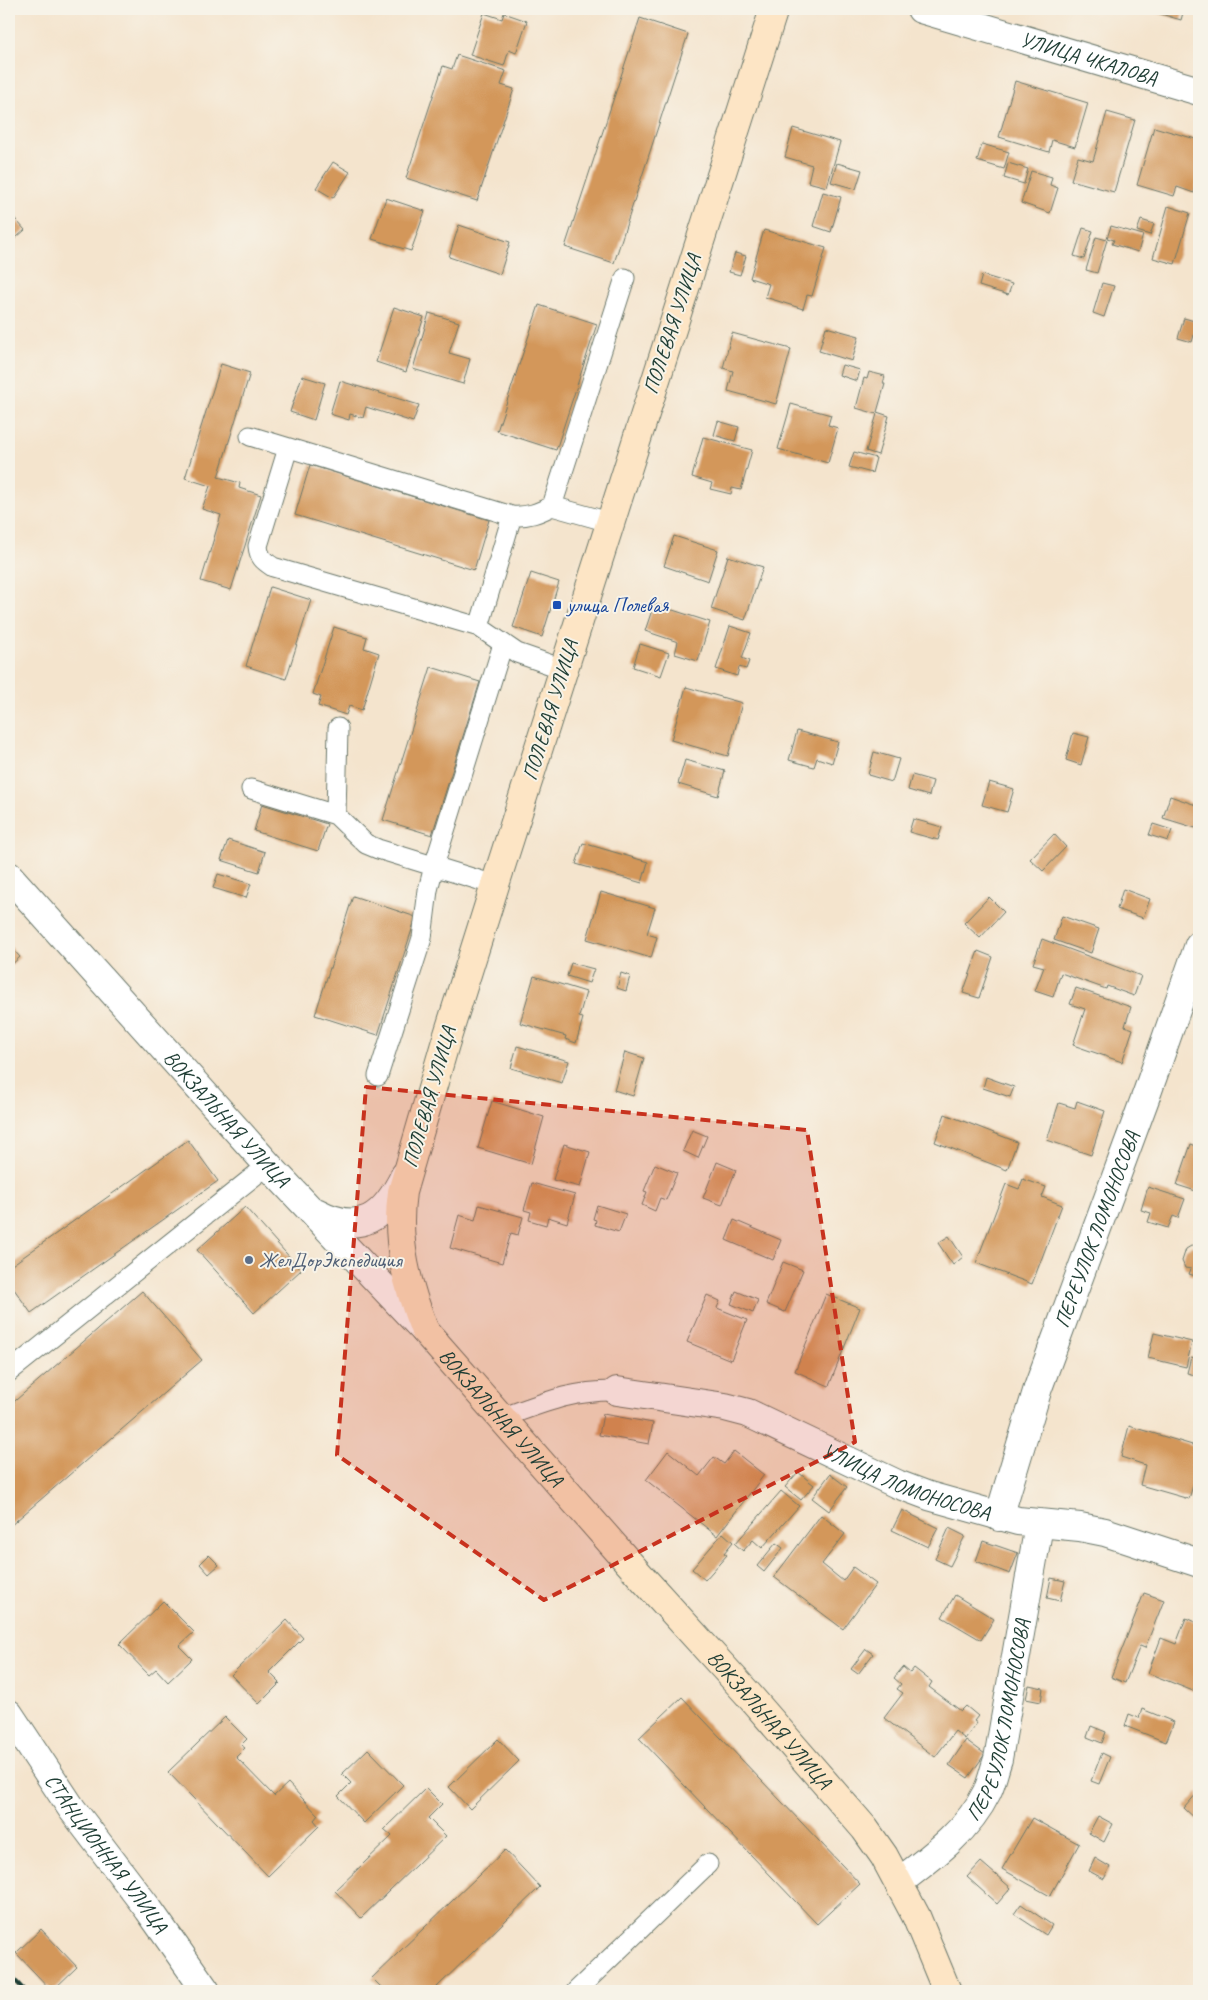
<svg xmlns="http://www.w3.org/2000/svg" width="1208" height="2000" viewBox="0 0 1208 2000" font-family="Caveat,sans-serif">
<style>
.building{fill:#d3975a}
.lines{fill:none;stroke-linecap:round;stroke-linejoin:round}
.lane-casing{stroke:#6a776a;stroke-width:21}
.street-casing{stroke:#6a776a;stroke-width:30}
.secondary-casing{stroke:#6a776a;stroke-width:30}
.lane{stroke:#fff;stroke-width:19}
.street{stroke:#fff;stroke-width:28}
.secondary{stroke:#fde5c5;stroke-width:28}
.rail{stroke:#1f3d34;stroke-width:4}
.marked{fill:#c8321e;fill-opacity:0.2;stroke:#c8321e;stroke-width:4;stroke-dasharray:10 6;stroke-linejoin:round}
.transit-dot{fill:#1a4fb4;stroke:#f7f3e8;stroke-width:2}
.service-dot{fill:#5c6f8a;stroke:#f7f3e8;stroke-width:2}
.labels{text-anchor:middle;stroke-width:4;stroke-linejoin:round;paint-order:stroke}
.street-label{font-size:21px;fill:#1f3d34;stroke:#f7f3e8}
.transit-label{font-size:21px;fill:#164399;stroke:#f7f3e8;text-anchor:start}
.service-label{font-size:21px;fill:#4e5e75;stroke:#f7f3e8;text-anchor:start}
</style>
<rect width="100%" height="100%" fill="#f7f3e8"/>
<filter id="ink" filterUnits="userSpaceOnUse"><feTurbulence type="fractalNoise" baseFrequency=".02" numOctaves="2"/><feDisplacementMap in="SourceGraphic" scale="10" xChannelSelector="R" yChannelSelector="G"/><feConvolveMatrix kernelMatrix="1 2 1 2 8 2 1 2 1" color-interpolation-filters="sRGB"/></filter>
<filter id="wash" filterUnits="userSpaceOnUse"><feTurbulence type="fractalNoise" baseFrequency=".0096" numOctaves="4" result="noise"/><feDisplacementMap in="SourceGraphic" scale="20" xChannelSelector="R" yChannelSelector="G"/><feGaussianBlur stdDeviation="1.12" result="paint"/><feColorMatrix in="noise" values="0 0 0 0 0 0 0 0 0 0 0 0 0 0 0 0 0 1.4 0 .05"/><feComposite in="paint" operator="in"/></filter>
<g filter="url(#wash)">
<rect width="100%" height="100%" fill="#f4e4cd"/>
<g id="blocks">
<path class="building" d="M 1144,9 L 1184,9 L 1181,20 Z
M 484,13 L 502,19 L 504,13 L 527,21 L 516,53 L 509,50 L 504,66 L 470,55 Z
M 640,18 L 688,34 L 614,263 L 565,247 Z
M 457,55 L 506,71 L 501,85 L 514,89 L 477,201 L 406,178 L 443,66 L 452,69 Z
M 1015,81 L 1088,103 L 1075,147 L 1052,140 L 1049,152 L 999,137 Z
M 1107,112 L 1135,120 L 1114,192 L 1071,180 L 1078,157 L 1093,161 Z
M 1154,127 L 1199,140 L 1199,175 L 1194,193 L 1177,187 L 1174,196 L 1137,185 Z
M 793,128 L 840,142 L 827,187 L 808,182 L 812,165 L 785,157 Z
M 982,144 L 1009,152 L 1004,169 L 977,161 Z
M 333,162 L 350,172 L 333,198 L 316,188 Z
M 837,163 L 862,170 L 856,189 L 831,182 Z
M 1008,163 L 1028,169 L 1024,184 L 1004,178 Z
M 1031,171 L 1052,177 L 1050,185 L 1058,188 L 1050,213 L 1021,203 Z
M 823,192 L 841,197 L 831,232 L 813,226 Z
M 386,198 L 425,211 L 411,251 L 372,239 Z
M 1168,206 L 1190,213 L 1175,264 L 1153,258 Z
M 9,212 L 25,230 L 9,244 Z
M 1141,220 L 1154,224 L 1150,235 L 1137,231 Z
M 459,225 L 510,242 L 500,274 L 449,257 Z
M 1111,226 L 1143,235 L 1138,252 L 1112,244 L 1114,240 L 1107,238 Z
M 1083,228 L 1093,231 L 1084,259 L 1074,256 Z
M 764,230 L 826,248 L 812,296 L 807,295 L 803,309 L 765,297 L 769,284 L 750,278 Z
M 1096,237 L 1107,240 L 1097,273 L 1086,270 Z
M 735,253 L 746,256 L 740,275 L 729,272 Z
M 982,275 L 1012,284 L 1008,295 L 979,286 Z
M 1102,283 L 1114,286 L 1104,317 L 1093,313 Z
M 539,305 L 597,324 L 556,450 L 497,431 Z
M 394,307 L 424,317 L 406,372 L 376,362 Z
M 429,313 L 459,322 L 449,353 L 470,359 L 463,384 L 413,369 Z
M 1184,318 L 1198,322 L 1192,342 L 1178,338 Z
M 826,327 L 859,336 L 852,361 L 819,351 Z
M 732,333 L 791,349 L 776,404 L 728,391 L 733,371 L 723,368 Z
M 221,364 L 250,373 L 218,477 L 240,483 L 239,488 L 261,495 L 231,590 L 201,581 L 221,515 L 202,509 L 210,486 L 185,478 Z
M 842,365 L 860,370 L 857,381 L 839,375 Z
M 869,372 L 885,376 L 883,384 L 885,384 L 877,412 L 889,416 L 878,455 L 866,451 L 877,414 L 856,408 L 864,378 L 867,379 Z
M 302,376 L 325,383 L 314,420 L 290,412 Z
M 340,381 L 419,405 L 413,422 L 366,407 L 363,418 L 350,414 L 349,420 L 330,414 Z
M 791,404 L 831,415 L 828,425 L 838,428 L 828,463 L 778,449 Z
M 718,421 L 739,427 L 735,441 L 714,435 Z
M 703,437 L 752,450 L 741,490 L 732,488 L 731,494 L 710,489 L 712,483 L 692,477 Z
M 854,452 L 876,458 L 872,473 L 849,467 Z
M 310,465 L 489,520 L 474,570 L 295,515 Z
M 674,536 L 718,550 L 708,581 L 664,566 Z
M 728,556 L 763,567 L 745,620 L 711,609 Z
M 531,573 L 559,582 L 542,637 L 513,627 Z
M 270,587 L 311,600 L 286,679 L 246,666 Z
M 654,604 L 710,622 L 698,661 L 675,654 L 678,642 L 645,631 Z
M 730,626 L 751,633 L 742,658 L 749,661 L 746,669 L 739,667 L 737,676 L 716,669 Z
M 334,627 L 367,637 L 364,648 L 379,653 L 362,710 L 349,706 L 346,715 L 318,706 L 321,697 L 313,694 Z
M 640,644 L 669,653 L 661,676 L 633,667 Z
M 431,667 L 480,682 L 432,835 L 383,820 Z
M 686,687 L 742,703 L 728,756 L 671,740 Z
M 797,731 L 838,742 L 832,763 L 817,758 L 814,767 L 789,760 Z
M 1073,733 L 1089,737 L 1081,765 L 1066,760 Z
M 874,752 L 899,759 L 892,782 L 868,775 Z
M 685,760 L 725,771 L 718,796 L 678,784 Z
M 912,775 L 933,781 L 929,796 L 908,790 Z
M 989,782 L 1014,789 L 1007,812 L 982,805 Z
M 1170,796 L 1199,806 L 1199,829 L 1163,818 Z
M 262,804 L 327,824 L 318,851 L 254,831 Z
M 913,819 L 942,827 L 938,840 L 909,832 Z
M 1153,824 L 1172,830 L 1168,841 L 1149,835 Z
M 1054,834 L 1066,847 L 1043,871 L 1030,859 Z
M 228,840 L 265,852 L 259,872 L 221,860 Z
M 583,843 L 648,862 L 642,883 L 576,864 Z
M 218,874 L 251,884 L 246,898 L 213,888 Z
M 1123,889 L 1150,899 L 1143,918 L 1117,909 Z
M 601,892 L 655,908 L 647,934 L 657,937 L 651,958 L 587,939 Z
M 353,896 L 416,917 L 378,1035 L 315,1015 Z
M 989,897 L 1004,912 L 980,938 L 964,923 Z
M 1062,916 L 1099,929 L 1091,953 L 1054,940 Z
M 1042,939 L 1141,976 L 1134,996 L 1107,986 L 1106,989 L 1061,973 L 1053,997 L 1035,991 L 1044,967 L 1033,964 Z
M 9,945 L 20,957 L 9,967 Z
M 978,951 L 993,957 L 979,998 L 963,993 Z
M 571,963 L 594,969 L 589,983 L 567,976 Z
M 621,973 L 630,976 L 626,991 L 617,988 Z
M 534,976 L 586,992 L 579,1017 L 583,1018 L 576,1043 L 565,1039 L 566,1036 L 520,1023 Z
M 1076,988 L 1131,1007 L 1125,1026 L 1133,1029 L 1122,1062 L 1073,1045 L 1085,1009 L 1070,1004 Z
M 517,1046 L 569,1061 L 562,1083 L 511,1068 Z
M 625,1052 L 644,1058 L 633,1096 L 614,1090 Z
M 986,1077 L 1014,1087 L 1010,1097 L 983,1088 Z
M 492,1101 L 544,1117 L 531,1164 L 478,1148 Z
M 1077,1101 L 1105,1111 L 1091,1155 L 1047,1140 L 1059,1103 L 1075,1108 Z
M 945,1114 L 1017,1142 L 1007,1170 L 935,1142 Z
M 692,1130 L 707,1136 L 698,1158 L 683,1151 Z
M 188,1140 L 218,1181 L 31,1313 L 9,1282 L 9,1267 Z
M 564,1144 L 590,1152 L 580,1187 L 553,1180 Z
M 1191,1144 L 1199,1147 L 1199,1192 L 1177,1185 Z
M 717,1162 L 736,1170 L 722,1205 L 703,1198 Z
M 655,1164 L 677,1173 L 666,1200 L 660,1198 L 655,1211 L 642,1205 L 647,1192 L 644,1191 Z
M 1023,1179 L 1046,1187 L 1042,1197 L 1062,1205 L 1032,1284 L 976,1263 L 1006,1184 L 1019,1189 Z
M 532,1183 L 575,1195 L 567,1223 L 548,1217 L 546,1225 L 529,1220 L 531,1212 L 524,1210 Z
M 1148,1187 L 1185,1199 L 1178,1218 L 1173,1216 L 1168,1228 L 1148,1222 L 1151,1213 L 1141,1210 Z
M 479,1205 L 523,1217 L 518,1235 L 511,1233 L 502,1263 L 450,1248 L 459,1215 L 475,1220 Z
M 597,1205 L 626,1214 L 619,1232 L 595,1225 L 596,1220 L 593,1219 Z
M 245,1207 L 301,1270 L 254,1313 L 197,1250 Z
M 734,1220 L 781,1240 L 773,1260 L 726,1240 Z
M 949,1236 L 963,1257 L 953,1265 L 938,1243 Z
M 1199,1241 L 1199,1277 L 1189,1274 L 1191,1269 L 1185,1268 L 1182,1261 L 1186,1249 L 1191,1246 L 1197,1247 Z
M 783,1262 L 803,1270 L 785,1312 L 766,1304 Z
M 142,1291 L 202,1360 L 9,1527 L 9,1406 Z
M 736,1291 L 758,1300 L 753,1313 L 731,1304 Z
M 826,1294 L 860,1308 L 829,1386 L 795,1371 Z
M 707,1295 L 720,1301 L 717,1308 L 747,1320 L 731,1360 L 687,1342 Z
M 1154,1333 L 1192,1342 L 1186,1367 L 1148,1358 Z
M 1191,1357 L 1199,1359 L 1199,1376 L 1187,1373 Z
M 603,1414 L 653,1423 L 649,1444 L 599,1435 Z
M 1129,1426 L 1199,1447 L 1199,1465 L 1189,1499 L 1140,1485 L 1145,1465 L 1121,1457 Z
M 668,1451 L 699,1476 L 714,1457 L 724,1464 L 734,1451 L 764,1475 L 717,1536 L 646,1480 Z
M 798,1472 L 814,1485 L 801,1500 L 785,1487 Z
M 830,1474 L 847,1487 L 829,1511 L 812,1498 Z
M 781,1491 L 799,1506 L 762,1548 L 753,1540 L 743,1551 L 735,1544 Z
M 902,1510 L 938,1528 L 928,1547 L 892,1530 Z
M 821,1515 L 845,1534 L 822,1564 L 843,1581 L 853,1567 L 876,1584 L 843,1629 L 774,1577 Z
M 949,1528 L 965,1536 L 950,1566 L 935,1559 Z
M 723,1533 L 733,1542 L 724,1553 L 727,1555 L 705,1580 L 692,1569 Z
M 983,1541 L 1018,1553 L 1010,1574 L 976,1561 Z
M 776,1543 L 783,1548 L 764,1572 L 757,1566 Z
M 209,1555 L 219,1565 L 209,1574 L 200,1564 Z
M 1051,1578 L 1065,1581 L 1060,1601 L 1047,1598 Z
M 1144,1593 L 1164,1600 L 1145,1648 L 1140,1646 L 1125,1683 L 1111,1677 Z
M 955,1595 L 994,1619 L 981,1640 L 942,1617 Z
M 163,1601 L 194,1632 L 179,1646 L 192,1659 L 168,1682 L 156,1669 L 149,1675 L 119,1644 Z
M 1186,1618 L 1199,1624 L 1199,1676 L 1193,1691 L 1148,1673 L 1161,1638 L 1176,1644 Z
M 287,1620 L 303,1638 L 269,1672 L 280,1683 L 259,1704 L 231,1675 Z
M 866,1649 L 873,1654 L 858,1674 L 851,1669 Z
M 903,1667 L 910,1673 L 914,1668 L 932,1682 L 929,1687 L 961,1711 L 966,1706 L 978,1716 L 974,1721 L 977,1723 L 965,1739 L 955,1731 L 935,1757 L 884,1718 L 903,1693 L 897,1689 L 901,1684 L 894,1678 Z
M 1029,1685 L 1043,1688 L 1041,1702 L 1026,1699 Z
M 682,1697 L 860,1884 L 817,1924 L 639,1738 Z
M 1142,1709 L 1174,1722 L 1166,1742 L 1125,1726 L 1129,1714 L 1139,1718 Z
M 225,1717 L 247,1739 L 241,1745 L 245,1748 L 236,1757 L 274,1796 L 288,1783 L 318,1815 L 314,1820 L 319,1826 L 268,1876 L 168,1772 Z
M 1091,1726 L 1106,1732 L 1102,1743 L 1087,1737 Z
M 498,1739 L 519,1761 L 470,1809 L 449,1787 Z
M 966,1740 L 985,1754 L 968,1778 L 949,1765 Z
M 368,1749 L 403,1785 L 364,1823 L 338,1796 L 351,1783 L 342,1774 Z
M 1102,1753 L 1110,1757 L 1099,1784 L 1091,1781 Z
M 426,1788 L 442,1804 L 428,1818 L 446,1836 L 361,1918 L 335,1891 L 392,1836 L 384,1829 Z
M 1199,1791 L 1199,1822 L 1184,1808 Z
M 1098,1816 L 1113,1824 L 1104,1842 L 1089,1833 Z
M 1032,1818 L 1079,1844 L 1050,1896 L 1002,1869 Z
M 505,1850 L 540,1887 L 437,1987 L 440,1991 L 385,1991 L 372,1978 Z
M 1095,1858 L 1110,1867 L 1104,1879 L 1089,1871 Z
M 981,1862 L 1011,1888 L 997,1904 L 967,1877 Z
M 1021,1904 L 1052,1925 L 1046,1935 L 1014,1914 Z
M 41,1929 L 77,1967 L 52,1991 L 16,1953 Z"/>
</g>
</g>
<g filter="url(#ink)">
<use href="#blocks" fill-opacity="0" stroke="#6a776a" stroke-width="1"/>
<g class="lines">
<g class="lane-casing">
<path id="lane" d="M 250,436 L 512,516 C 528,517 538,513 552,506 L 609,522
M 288,448 L 258,546 C 259,558 264,561 273,567 L 479,627 L 517,653 L 563,669
M 552,506 L 625,278
M 479,627 L 512,516
M 251,789 L 336,815 L 366,844 L 378,849 L 495,885
M 336,815 L 338,728
M 378,1076 L 422,938 L 428,890 L 434,866 L 503,644
M 9,1372 L 268,1165
M 501,1418 C 543,1403 572,1390 617,1391
M 576,1991 L 708,1864"/>
</g>
<g class="street-casing">
<g id="street">
<path id="s1" d="M 921,9 L 1199,91"/>
<path id="s2" d="M 9,876 L 268,1165 L 425,1331"/>
<path d="M 316,1212 C 361,1236 384,1218 405,1175"/>
<path id="s3" d="M 617,1391 L 725,1407 L 748,1413 L 897,1484 L 929,1496 L 1018,1521 L 1080,1527 L 1105,1532 L 1199,1563"/>
<path id="s4" d="M 999,1517 L 1038,1388 L 1147,1093 L 1199,945"/>
<path id="s5" d="M 9,1714 L 72,1809 L 149,1910 L 206,1991"/>
<path id="s6" d="M 899,1882 C 932,1857 968,1831 987,1792 C 992,1782 994,1770 998,1759 L 1039,1525"/>
</g>
</g>
<g class="secondary-casing">
<g id="secondary">
<path id="s7" d="M 774,9 L 495,885 L 445,1044 L 402,1192 C 395,1242 407,1285 425,1331 L 637,1572 L 747,1693 L 865,1829 L 884,1856 L 916,1916 L 947,1991"/>
</g>
</g>
<use href="#lane" class="lane"/>
<use href="#street" class="street"/>
<use href="#secondary" class="secondary"/>
<path class="rail" d="M 9,1974 L 25,1991"/>
</g>
</g>
<path class="marked" d="M 366,1087 L 807,1130 L 855,1442 L 544,1600 L 337,1455 Z"/>
<rect class="transit-dot" x="552" y="600" width="10" height="10" rx="2.5"/>
<circle class="service-dot" cx="249" cy="1260" r="5"/>
<g class="labels">
<g class="street-label">
<text dy="7" stroke="none"><textPath href="#s1" startOffset="175">УЛИЦА ЧКАЛОВА</textPath></text>
<text transform="translate(672 324) rotate(-72)" y="7">ПОЛЕВАЯ УЛИЦА</text>
<text transform="translate(550 710) rotate(-73)" y="7">ПОЛЕВАЯ УЛИЦА</text>
<text transform="translate(429 1097) rotate(-74)" y="7">ПОЛЕВАЯ УЛИЦА</text>
<text dy="7" stroke="none"><textPath href="#s2" startOffset="326">ВОКЗАЛЬНАЯ УЛИЦА</textPath></text>
<text dy="7" stroke="none"><textPath href="#s4" startOffset="304">ПЕРЕУЛОК ЛОМОНОСОВА</textPath></text>
<text dy="7" stroke="none"><textPath href="#s7" startOffset="1498">ВОКЗАЛЬНАЯ УЛИЦА</textPath></text>
<text dy="7" stroke="none"><textPath href="#s3" startOffset="306">УЛИЦА ЛОМОНОСОВА</textPath></text>
<text dy="7" stroke="none"><textPath href="#s6" startOffset="200">ПЕРЕУЛОК ЛОМОНОСОВА</textPath></text>
<text dy="7" stroke="none"><textPath href="#s7" startOffset="1902">ВОКЗАЛЬНАЯ УЛИЦА</textPath></text>
<text dy="7" stroke="none"><textPath href="#s5" startOffset="170">СТАНЦИОННАЯ УЛИЦА</textPath></text>
</g>
<g class="transit-label">
<text x="567" y="612">улица Полевая</text>
</g>
<g class="service-label">
<text x="259" y="1267">ЖелДорЭкспедиция</text>
</g>
</g>
<rect width="1208" height="2000" fill="none" stroke="#f7f3e8" stroke-width="30"/>
</svg>
